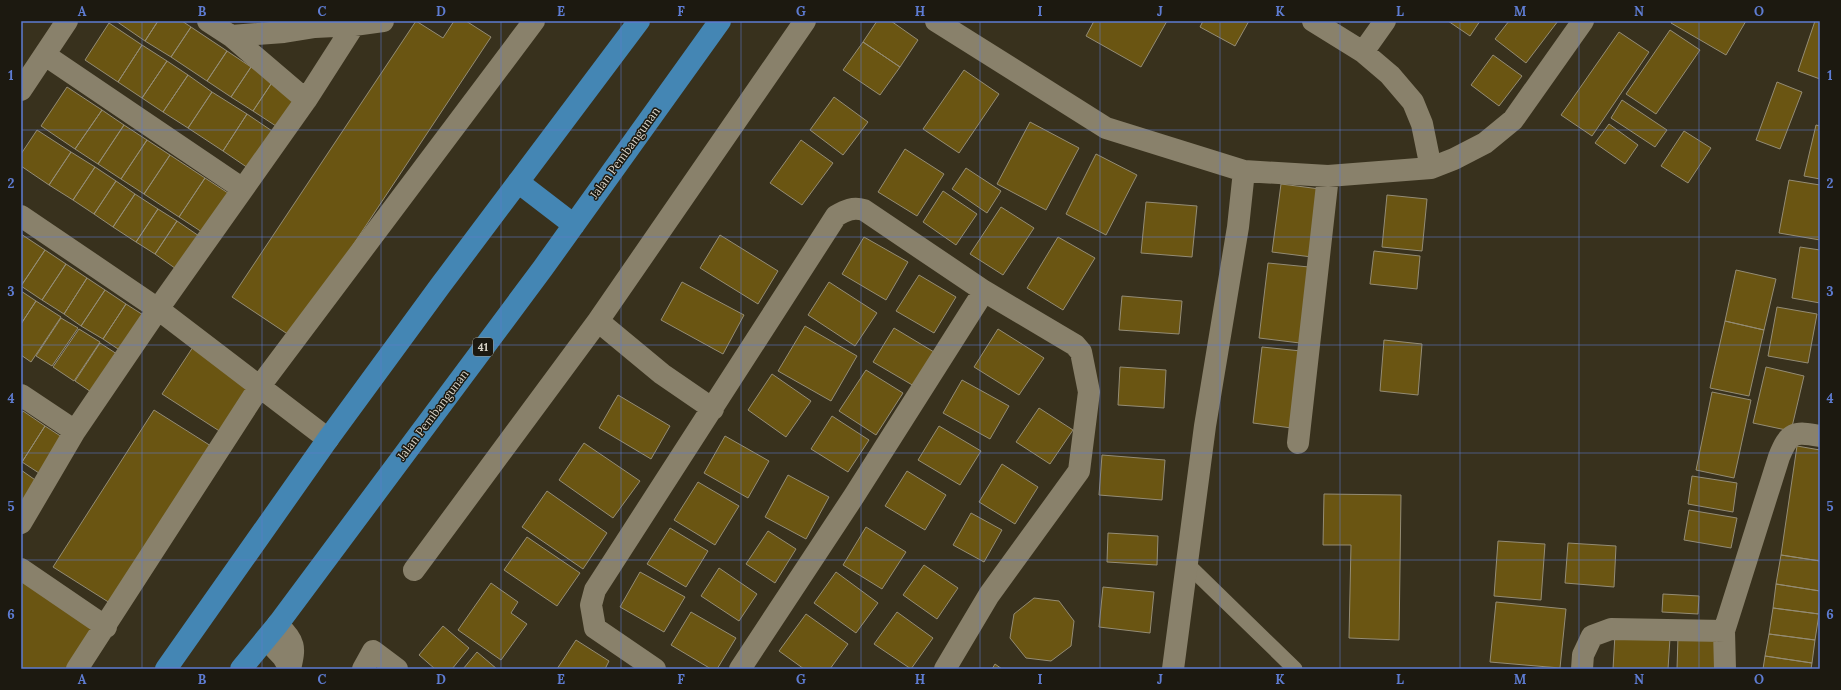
<svg xmlns="http://www.w3.org/2000/svg" width="1841" height="690" viewBox="0 0 1841 690" font-family="Lora,serif">
<style>
.building{fill:#6a5512;stroke:#948c75}
.lines{fill:none;stroke-linecap:round;stroke-linejoin:round}
.service{stroke:#89816b;stroke-width:15}
.minor{stroke:#89816b;stroke-width:22}
.trunk{stroke:#4486b4;stroke-width:22}
.grid{fill:none;stroke:#5e7cd2;stroke-width:1;stroke-opacity:0.55}
.labels{text-anchor:middle;stroke-width:3;stroke-linejoin:round;paint-order:stroke}
.shield{fill:#1c1910;stroke:#9e9a8f;stroke-width:1}
.shield-label{font-size:11px;font-weight:bold;fill:#d6d1c6}
.street-label{font-size:12px;fill:#d6d1c6;stroke:#1c1910}
.neatline{fill:none;stroke:#5e7cd2;stroke-width:1.5}
.grid-label{font-size:13px;text-anchor:middle;font-weight:bold;fill:#5e7cd2}
</style>
<rect width="100%" height="100%" fill="#38311d"/>
<path class="building" d="M 116,21 L 158,21 L 145,41 Z
M 158,21 L 182,21 L 191,27 L 171,57 L 145,41 Z
M 416,21 L 443,38 L 454,21 L 466,21 L 491,37 L 292,337 L 232,297 Z
M 877,21 L 891,21 L 918,40 L 900,67 L 863,42 Z
M 1094,21 L 1167,21 L 1141,67 L 1086,36 Z
M 1203,21 L 1249,21 L 1235,46 L 1200,27 Z
M 1448,21 L 1480,21 L 1470,36 Z
M 1509,21 L 1558,21 L 1526,63 L 1495,39 Z
M 1672,21 L 1746,21 L 1726,55 L 1671,23 Z
M 1815,21 L 1820,22 L 1820,79 L 1798,71 Z
M 109,23 L 142,45 L 118,82 L 85,60 Z
M 191,27 L 227,51 L 207,81 L 171,57 Z
M 1670,30 L 1700,50 L 1656,114 L 1626,94 Z
M 1619,32 L 1649,52 L 1592,136 L 1561,115 Z
M 863,42 L 900,67 L 880,95 L 843,70 Z
M 142,45 L 167,61 L 142,98 L 118,82 Z
M 227,51 L 251,67 L 231,97 L 207,81 Z
M 1493,55 L 1522,76 L 1499,106 L 1471,85 Z
M 167,61 L 188,75 L 163,112 L 142,98 Z
M 251,67 L 273,81 L 253,111 L 231,97 Z
M 964,70 L 999,94 L 959,153 L 923,129 Z
M 188,75 L 212,92 L 188,128 L 163,112 Z
M 273,81 L 299,98 L 279,128 L 253,111 Z
M 1777,82 L 1802,92 L 1780,149 L 1756,140 Z
M 67,87 L 102,110 L 75,149 L 41,126 Z
M 212,92 L 247,114 L 223,151 L 188,128 Z
M 834,97 L 868,122 L 843,155 L 810,130 Z
M 1622,100 L 1667,130 L 1655,147 L 1611,118 Z
M 102,110 L 124,125 L 98,164 L 75,149 Z
M 247,114 L 275,133 L 251,170 L 223,151 Z
M 1030,122 L 1079,148 L 1046,210 L 997,184 Z
M 1609,124 L 1638,145 L 1625,164 L 1595,143 Z
M 124,125 L 147,140 L 121,179 L 98,164 Z
M 1816,125 L 1820,126 L 1820,179 L 1804,176 Z
M 37,130 L 71,152 L 49,185 L 21,166 L 21,154 Z
M 1684,131 L 1711,148 L 1688,183 L 1661,166 Z
M 147,140 L 170,155 L 144,194 L 121,179 Z
M 801,140 L 833,163 L 802,205 L 770,183 Z
M 905,149 L 944,174 L 917,216 L 878,192 Z
M 71,152 L 95,167 L 73,200 L 49,185 Z
M 1096,154 L 1137,175 L 1106,235 L 1066,214 Z
M 170,155 L 205,178 L 179,217 L 144,194 Z
M 95,167 L 116,181 L 94,214 L 73,200 Z
M 966,168 L 1001,191 L 987,213 L 952,189 Z
M 205,178 L 231,195 L 205,234 L 179,217 Z
M 1789,180 L 1820,185 L 1820,240 L 1779,233 Z
M 116,181 L 135,194 L 113,227 L 94,214 Z
M 1281,184 L 1320,189 L 1312,257 L 1272,252 Z
M 943,191 L 977,214 L 956,245 L 923,222 Z
M 135,194 L 158,209 L 136,242 L 113,227 Z
M 1387,195 L 1427,199 L 1422,251 L 1382,247 Z
M 1146,202 L 1197,206 L 1192,257 L 1141,253 Z
M 1001,207 L 1034,228 L 1003,275 L 970,254 Z
M 158,209 L 177,221 L 155,254 L 136,242 Z
M 177,221 L 202,238 L 179,271 L 155,254 Z
M 21,234 L 45,250 L 21,286 Z
M 720,235 L 778,271 L 758,304 L 700,268 Z
M 864,237 L 908,262 L 886,300 L 842,274 Z
M 1058,237 L 1095,258 L 1063,310 L 1027,288 Z
M 1800,247 L 1820,250 L 1820,303 L 1792,298 Z
M 45,250 L 66,264 L 42,300 L 21,286 Z
M 1374,251 L 1420,256 L 1417,289 L 1370,284 Z
M 1268,263 L 1309,267 L 1300,343 L 1259,338 Z
M 66,264 L 87,278 L 64,314 L 42,300 Z
M 1736,270 L 1776,279 L 1764,330 L 1725,321 Z
M 919,275 L 956,297 L 934,333 L 896,311 Z
M 87,278 L 105,290 L 81,326 L 64,314 Z
M 682,282 L 744,315 L 723,354 L 661,320 Z
M 829,282 L 877,313 L 855,346 L 808,315 Z
M 105,290 L 126,304 L 103,339 L 81,326 Z
M 21,291 L 36,301 L 21,324 Z
M 1122,296 L 1182,301 L 1179,334 L 1119,330 Z
M 36,301 L 61,317 L 31,362 L 21,355 L 21,324 Z
M 126,304 L 148,318 L 124,353 L 103,339 Z
M 1777,307 L 1817,314 L 1808,363 L 1768,356 Z
M 61,318 L 78,328 L 52,366 L 36,356 Z
M 1725,321 L 1764,330 L 1749,396 L 1710,388 Z
M 805,326 L 857,356 L 831,401 L 778,371 Z
M 894,328 L 934,352 L 914,386 L 873,362 Z
M 79,329 L 100,342 L 74,381 L 53,367 Z
M 998,329 L 1044,358 L 1019,395 L 974,367 Z
M 1384,340 L 1422,344 L 1418,395 L 1380,391 Z
M 100,343 L 120,356 L 94,394 L 75,381 Z
M 193,347 L 254,387 L 224,434 L 162,394 Z
M 1262,347 L 1301,351 L 1292,428 L 1253,423 Z
M 1120,367 L 1166,370 L 1164,408 L 1118,405 Z
M 1766,367 L 1804,376 L 1791,431 L 1753,423 Z
M 866,370 L 903,393 L 876,435 L 839,411 Z
M 772,374 L 811,401 L 786,437 L 748,410 Z
M 962,380 L 1009,406 L 990,439 L 943,413 Z
M 1712,392 L 1751,400 L 1734,478 L 1696,470 Z
M 618,395 L 670,426 L 651,459 L 599,428 Z
M 1039,408 L 1073,430 L 1050,464 L 1016,442 Z
M 154,410 L 211,446 L 110,603 L 53,567 Z
M 23,411 L 45,426 L 22,462 L 21,414 Z
M 832,416 L 869,440 L 848,472 L 811,449 Z
M 45,426 L 65,439 L 42,475 L 22,462 Z
M 939,426 L 981,451 L 960,485 L 918,460 Z
M 725,436 L 769,461 L 748,498 L 704,473 Z
M 584,443 L 640,481 L 613,518 L 559,480 Z
M 1797,446 L 1820,450 L 1820,561 L 1781,555 Z
M 1102,455 L 1165,460 L 1162,500 L 1099,495 Z
M 1002,464 L 1038,487 L 1015,524 L 979,502 Z
M 21,470 L 41,484 L 21,514 Z
M 907,471 L 946,495 L 925,530 L 885,506 Z
M 788,475 L 829,497 L 806,539 L 765,517 Z
M 1692,476 L 1737,483 L 1733,512 L 1688,504 Z
M 698,482 L 739,506 L 715,545 L 674,520 Z
M 547,491 L 607,533 L 583,569 L 522,527 Z
M 1324,494 L 1401,495 L 1399,640 L 1349,638 L 1351,545 L 1323,545 Z
M 1689,510 L 1737,518 L 1731,548 L 1684,540 Z
M 971,513 L 1002,530 L 984,562 L 953,545 Z
M 866,527 L 906,552 L 882,589 L 843,565 Z
M 670,528 L 708,551 L 686,587 L 647,564 Z
M 768,531 L 796,549 L 775,583 L 746,564 Z
M 1108,533 L 1158,536 L 1157,565 L 1107,562 Z
M 527,537 L 580,573 L 557,606 L 504,570 Z
M 1498,541 L 1545,544 L 1541,600 L 1494,596 Z
M 1568,543 L 1616,546 L 1614,587 L 1565,583 Z
M 1781,555 L 1820,561 L 1820,591 L 1776,584 Z
M 924,565 L 958,588 L 937,619 L 903,595 Z
M 719,568 L 757,594 L 739,621 L 701,596 Z
M 640,572 L 685,597 L 664,632 L 620,607 Z
M 836,572 L 878,603 L 856,633 L 814,603 Z
M 21,580 L 96,631 L 70,669 L 21,669 Z
M 491,583 L 518,602 L 511,613 L 527,624 L 501,660 L 458,630 Z
M 1776,584 L 1820,591 L 1819,614 L 1773,608 Z
M 1103,587 L 1154,592 L 1150,633 L 1099,627 Z
M 1663,594 L 1699,596 L 1698,614 L 1662,612 Z
M 1034,598 L 1059,601 L 1074,621 L 1071,646 L 1051,661 L 1026,658 L 1010,638 L 1014,614 Z
M 1496,602 L 1566,609 L 1560,668 L 1490,662 Z
M 1773,608 L 1819,614 L 1815,640 L 1769,634 Z
M 691,612 L 736,638 L 717,669 L 711,669 L 671,645 Z
M 897,612 L 933,638 L 911,669 L 874,644 Z
M 806,614 L 848,644 L 830,669 L 804,669 L 779,651 Z
M 443,626 L 469,648 L 452,669 L 435,669 L 419,655 Z
M 1615,634 L 1670,638 L 1668,669 L 1613,669 Z
M 1769,634 L 1815,640 L 1812,663 L 1765,656 Z
M 1678,637 L 1717,639 L 1716,669 L 1677,669 Z
M 576,640 L 609,661 L 605,669 L 557,669 Z
M 477,652 L 497,669 L 463,669 Z
M 1765,656 L 1812,663 L 1811,669 L 1763,669 Z
M 995,664 L 1002,669 L 992,669 Z"/>
<g class="lines">
<path class="service" d="M 1187,564 L 1295,669"/>
<path class="minor" d="M 208,21 L 231,36 L 284,32 L 315,27 L 354,25 L 383,21
M 936,21 L 1106,128 L 1244,171 L 1328,176 L 1431,168 L 1454,159 L 1485,143 L 1513,120 L 1583,21
M 1313,21 L 1363,52 L 1390,75 L 1413,102 L 1422,124 L 1431,168
M 231,36 L 306,100
M 1363,52 L 1385,21
M 45,55 L 243,189
M 21,90 L 67,21
M 21,216 L 158,309 L 328,439
M 598,321 L 662,374 L 713,409
M 21,395 L 75,431
M 1298,443 L 1328,176
M 21,523 L 75,431 L 158,309 L 306,100 L 354,25
M 21,569 L 106,627
M 414,570 L 598,321 L 805,21
M 278,624 C 294,643 296,644 290,669
M 266,639 L 283,657 L 290,669
M 77,669 L 260,386 L 534,21
M 363,669 L 373,651 L 397,669
M 655,669 L 595,628 L 591,605 L 595,590 L 836,216 C 846,210 853,207 864,210 L 984,291 L 1075,345 L 1081,352 L 1089,392 L 1079,471 L 989,595 L 945,669
M 740,669 L 854,496 L 984,291
M 1173,669 L 1205,426 L 1238,227 L 1244,171
M 1582,669 L 1583,655 L 1592,636 L 1611,629 L 1724,631
M 1725,669 L 1724,631 L 1779,457 C 1789,432 1794,431 1820,436"/>
<path class="trunk" d="M 518,182 L 574,225
M 166,669 L 328,439 L 440,286 L 639,21
M 241,669 L 278,624 L 543,268 L 720,21"/>
</g>
<path class="grid" d="M 142,21 L 142,669M 262,21 L 262,669M 381,21 L 381,669M 501,21 L 501,669M 621,21 L 621,669M 741,21 L 741,669M 861,21 L 861,669M 980,21 L 980,669M 1100,21 L 1100,669M 1220,21 L 1220,669M 1340,21 L 1340,669M 1460,21 L 1460,669M 1579,21 L 1579,669M 1699,21 L 1699,669M 21,130 L 1820,130M 21,237 L 1820,237M 21,345 L 1820,345M 21,453 L 1820,453M 21,560 L 1820,560"/>
<g class="labels">
<rect class="shield" x="473" y="338" width="20" height="18" rx="3"/>
<g class="shield-label">
<text x="483" y="351">41</text>
</g>
<g class="street-label">
<text transform="translate(625 153) rotate(-54)" y="4">Jalan Pembangunan</text>
<text transform="translate(433 415) rotate(-53)" y="4">Jalan Pembangunan</text>
</g>
</g>
<rect width="1841" height="690" fill="none" stroke="#1c1910" stroke-width="44"/>
<rect x="22" y="22" width="1797" height="646" class="neatline"/>
<g class="grid-label">
<text x="82" y="16">A</text>
<text x="202" y="16">B</text>
<text x="322" y="16">C</text>
<text x="441" y="16">D</text>
<text x="561" y="16">E</text>
<text x="681" y="16">F</text>
<text x="801" y="16">G</text>
<text x="920" y="16">H</text>
<text x="1040" y="16">I</text>
<text x="1160" y="16">J</text>
<text x="1280" y="16">K</text>
<text x="1400" y="16">L</text>
<text x="1520" y="16">M</text>
<text x="1639" y="16">N</text>
<text x="1759" y="16">O</text>
<text x="11" y="80">1</text>
<text x="1830" y="80">1</text>
<text x="11" y="188">2</text>
<text x="1830" y="188">2</text>
<text x="11" y="296">3</text>
<text x="1830" y="296">3</text>
<text x="11" y="403">4</text>
<text x="1830" y="403">4</text>
<text x="11" y="511">5</text>
<text x="1830" y="511">5</text>
<text x="11" y="619">6</text>
<text x="1830" y="619">6</text>
<text x="82" y="684">A</text>
<text x="202" y="684">B</text>
<text x="322" y="684">C</text>
<text x="441" y="684">D</text>
<text x="561" y="684">E</text>
<text x="681" y="684">F</text>
<text x="801" y="684">G</text>
<text x="920" y="684">H</text>
<text x="1040" y="684">I</text>
<text x="1160" y="684">J</text>
<text x="1280" y="684">K</text>
<text x="1400" y="684">L</text>
<text x="1520" y="684">M</text>
<text x="1639" y="684">N</text>
<text x="1759" y="684">O</text>
</g>
</svg>
